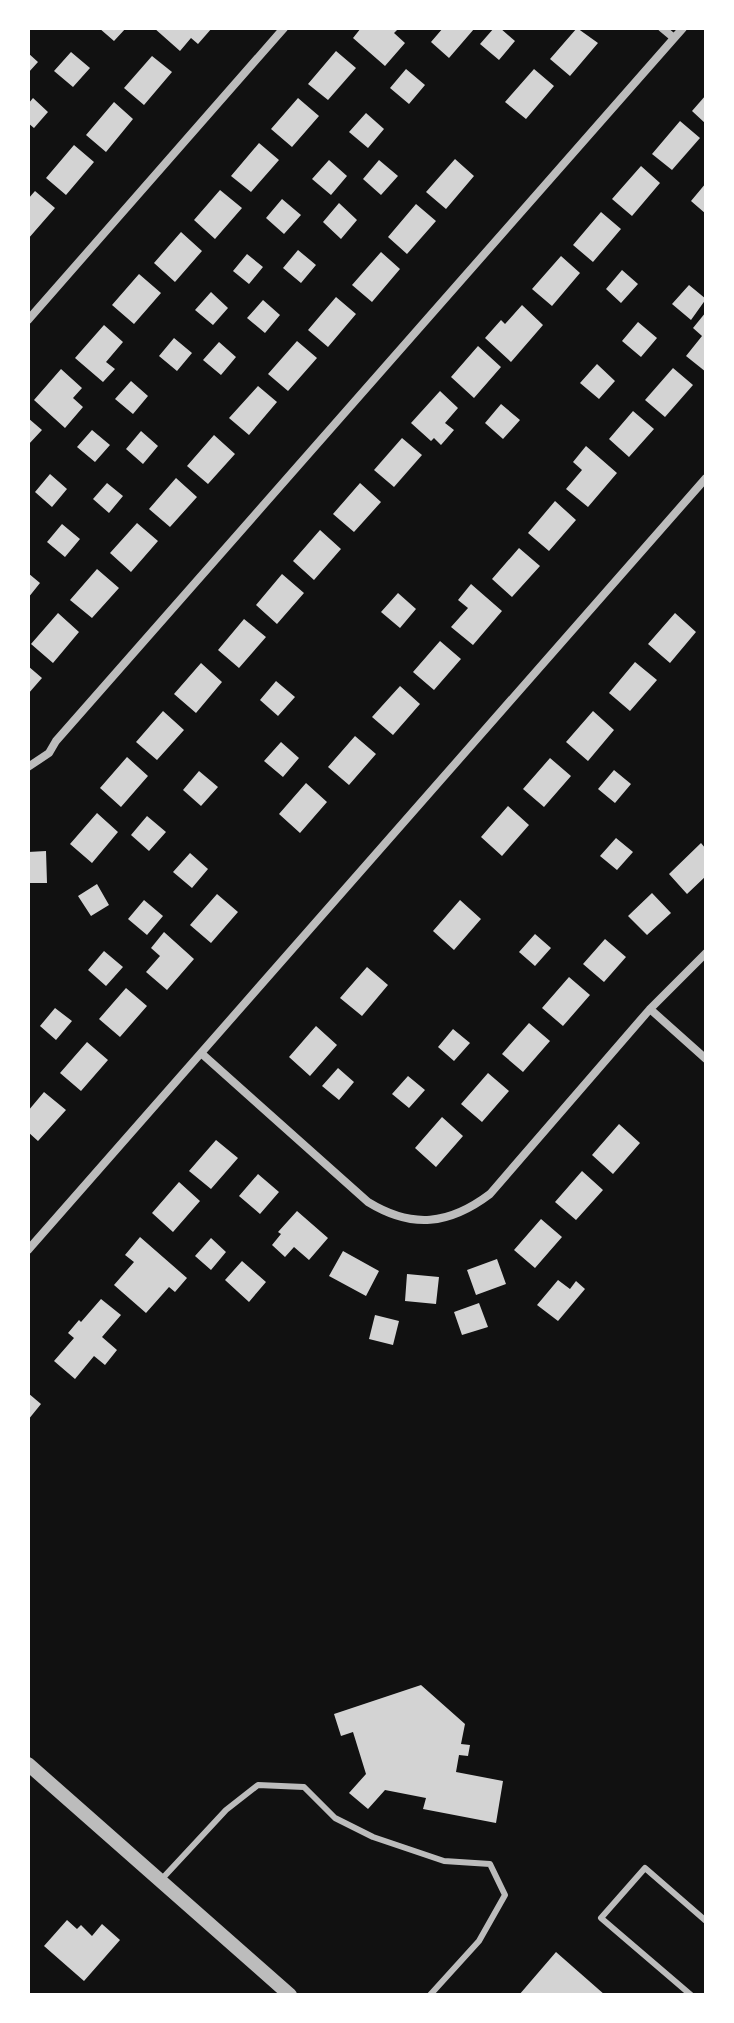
<svg xmlns="http://www.w3.org/2000/svg" width="734" height="2023" viewBox="0 0 734 2023" font-family="'Work Sans',sans-serif">
<style>
.building{fill:#d3d3d3}
.lines{fill:none;stroke-linecap:round;stroke-linejoin:round}
.service{stroke:#bcbcbc;stroke-width:6}
.minor{stroke:#bcbcbc;stroke-width:8}
.tertiary{stroke:#bcbcbc;stroke-width:14}
</style>
<rect width="100%" height="100%" fill="#111"/>
<path class="building" d="M 99,28 L 126,28 L 114,41 Z
M 154,28 L 212,28 L 198,44 L 191,38 L 180,51 Z
M 361,28 L 399,28 L 394,33 L 405,43 L 385,66 L 353,38 Z
M 443,28 L 473,28 L 474,29 L 449,58 L 431,42 Z
M 494,28 L 500,28 L 515,41 L 499,60 L 480,44 Z
M 577,28 L 598,43 L 570,76 L 550,59 Z
M 336,51 L 356,68 L 328,100 L 308,84 Z
M 71,52 L 90,68 L 73,87 L 54,71 Z
M 28,53 L 38,62 L 28,73 Z
M 152,56 L 172,72 L 144,105 L 124,88 Z
M 406,69 L 425,85 L 409,104 L 390,88 Z
M 534,69 L 554,86 L 526,119 L 505,102 Z
M 706,95 L 706,124 L 692,111 Z
M 33,98 L 48,112 L 34,128 L 28,123 L 28,104 Z
M 298,98 L 319,116 L 292,147 L 271,129 Z
M 114,102 L 133,119 L 106,152 L 86,135 Z
M 366,113 L 384,129 L 368,148 L 349,132 Z
M 680,121 L 700,138 L 672,170 L 652,154 Z
M 259,143 L 279,160 L 251,192 L 231,176 Z
M 74,145 L 94,162 L 66,195 L 46,178 Z
M 455,159 L 474,176 L 446,209 L 426,192 Z
M 329,160 L 347,176 L 331,195 L 312,179 Z
M 379,160 L 398,176 L 381,195 L 363,179 Z
M 641,166 L 660,183 L 632,216 L 612,199 Z
M 706,183 L 706,214 L 691,201 Z
M 220,190 L 242,208 L 215,239 L 194,220 Z
M 35,191 L 55,208 L 28,239 L 28,199 Z
M 282,199 L 301,215 L 284,234 L 266,218 Z
M 339,203 L 357,220 L 341,239 L 323,222 Z
M 416,204 L 436,221 L 407,254 L 388,237 Z
M 601,212 L 621,229 L 593,262 L 573,245 Z
M 181,232 L 202,251 L 175,282 L 154,263 Z
M 298,250 L 316,265 L 301,283 L 283,268 Z
M 381,252 L 400,269 L 372,302 L 352,285 Z
M 247,254 L 263,267 L 249,284 L 233,271 Z
M 561,256 L 580,273 L 552,306 L 532,289 Z
M 622,270 L 638,284 L 621,303 L 606,289 Z
M 139,274 L 161,293 L 134,324 L 112,305 Z
M 689,285 L 706,299 L 691,320 L 672,304 Z
M 211,292 L 228,308 L 213,325 L 195,310 Z
M 336,297 L 356,314 L 328,347 L 308,330 Z
M 263,300 L 280,315 L 265,333 L 247,318 Z
M 522,305 L 543,325 L 511,362 L 485,338 L 501,320 L 505,324 Z
M 706,312 L 706,372 L 686,356 L 702,336 L 693,328 Z
M 638,322 L 657,338 L 641,357 L 622,341 Z
M 104,325 L 123,342 L 106,362 L 115,369 L 103,382 L 75,358 Z
M 174,338 L 192,353 L 177,371 L 159,356 Z
M 297,341 L 317,358 L 288,391 L 268,374 Z
M 219,342 L 236,357 L 221,375 L 203,360 Z
M 478,346 L 501,367 L 474,398 L 451,377 Z
M 597,364 L 615,381 L 599,399 L 580,383 Z
M 673,368 L 693,385 L 665,417 L 645,400 Z
M 61,369 L 82,388 L 73,398 L 83,407 L 65,428 L 34,400 Z
M 131,381 L 148,396 L 133,414 L 115,399 Z
M 258,386 L 277,402 L 249,435 L 229,418 Z
M 440,391 L 458,408 L 445,423 L 454,430 L 441,445 L 434,438 L 431,441 L 411,423 Z
M 501,404 L 520,420 L 503,439 L 485,423 Z
M 633,411 L 654,429 L 629,457 L 609,439 Z
M 28,418 L 42,430 L 28,445 Z
M 92,430 L 110,445 L 95,462 L 77,447 Z
M 141,431 L 158,446 L 143,464 L 126,449 Z
M 214,435 L 235,454 L 208,484 L 187,466 Z
M 402,438 L 422,455 L 394,487 L 374,470 Z
M 586,446 L 617,473 L 588,507 L 566,489 L 582,470 L 573,462 Z
M 50,474 L 67,489 L 52,507 L 35,492 Z
M 176,478 L 197,497 L 170,527 L 149,509 Z
M 107,483 L 123,496 L 109,513 L 93,499 Z
M 360,483 L 381,502 L 354,532 L 333,514 Z
M 555,501 L 576,520 L 549,551 L 528,533 Z
M 137,523 L 158,541 L 131,572 L 110,553 Z
M 62,524 L 80,539 L 65,557 L 47,542 Z
M 320,530 L 341,549 L 314,580 L 293,561 Z
M 519,548 L 540,566 L 512,597 L 492,579 Z
M 97,569 L 119,588 L 92,618 L 70,600 Z
M 28,573 L 40,583 L 28,598 Z
M 282,574 L 304,593 L 277,624 L 256,605 Z
M 471,584 L 502,611 L 473,645 L 451,627 L 468,608 L 458,600 Z
M 398,593 L 416,609 L 400,628 L 381,612 Z
M 58,613 L 79,632 L 53,663 L 31,644 Z
M 675,613 L 696,632 L 670,663 L 648,644 Z
M 244,619 L 266,637 L 239,668 L 218,650 Z
M 440,641 L 461,659 L 434,690 L 413,672 Z
M 635,662 L 657,680 L 630,711 L 609,693 Z
M 201,663 L 222,682 L 196,713 L 174,694 Z
M 28,666 L 42,678 L 28,694 Z
M 276,681 L 295,697 L 278,716 L 260,700 Z
M 400,686 L 420,704 L 393,735 L 372,717 Z
M 163,711 L 184,730 L 157,760 L 136,742 Z
M 593,711 L 614,730 L 588,761 L 566,742 Z
M 355,736 L 376,754 L 349,785 L 328,767 Z
M 281,742 L 299,758 L 283,777 L 264,761 Z
M 127,757 L 148,776 L 121,807 L 100,788 Z
M 550,758 L 571,776 L 544,807 L 523,789 Z
M 614,770 L 631,784 L 615,803 L 598,789 Z
M 199,771 L 218,787 L 201,806 L 183,790 Z
M 306,783 L 327,802 L 300,833 L 279,814 Z
M 508,806 L 529,825 L 502,856 L 481,837 Z
M 97,813 L 118,832 L 92,863 L 70,844 Z
M 147,816 L 166,832 L 149,851 L 131,835 Z
M 616,838 L 633,852 L 617,870 L 600,856 Z
M 701,843 L 706,849 L 706,876 L 687,894 L 669,874 Z
M 46,851 L 47,883 L 28,883 L 28,852 Z
M 190,853 L 208,869 L 192,888 L 173,872 Z
M 97,884 L 109,905 L 91,916 L 78,896 Z
M 652,893 L 671,913 L 647,935 L 628,916 Z
M 217,894 L 238,912 L 211,943 L 190,925 Z
M 144,900 L 163,916 L 147,935 L 128,919 Z
M 460,900 L 481,919 L 454,950 L 433,931 Z
M 164,932 L 194,959 L 167,990 L 146,972 L 160,956 L 151,948 Z
M 535,934 L 551,948 L 535,966 L 519,952 Z
M 605,939 L 626,957 L 604,982 L 583,964 Z
M 104,951 L 123,967 L 106,986 L 88,970 Z
M 367,967 L 388,985 L 362,1016 L 340,998 Z
M 569,977 L 590,995 L 563,1026 L 542,1008 Z
M 126,988 L 147,1006 L 120,1037 L 99,1019 Z
M 55,1008 L 72,1021 L 56,1040 L 40,1026 Z
M 529,1023 L 550,1041 L 523,1072 L 502,1054 Z
M 316,1026 L 337,1045 L 310,1076 L 289,1057 Z
M 453,1029 L 470,1043 L 454,1061 L 438,1047 Z
M 87,1042 L 108,1060 L 81,1091 L 60,1073 Z
M 338,1068 L 354,1082 L 339,1100 L 322,1086 Z
M 488,1073 L 509,1091 L 482,1122 L 461,1104 Z
M 408,1076 L 425,1090 L 409,1108 L 392,1094 Z
M 44,1092 L 66,1110 L 38,1141 L 28,1132 L 28,1111 Z
M 442,1117 L 463,1136 L 436,1167 L 415,1148 Z
M 619,1124 L 640,1143 L 613,1174 L 592,1155 Z
M 216,1140 L 238,1158 L 211,1189 L 189,1171 Z
M 582,1171 L 603,1190 L 576,1220 L 555,1202 Z
M 258,1174 L 279,1192 L 260,1214 L 239,1196 Z
M 179,1182 L 200,1201 L 173,1232 L 152,1213 Z
M 297,1211 L 328,1238 L 309,1260 L 294,1247 L 285,1257 L 272,1245 L 281,1234 L 278,1232 Z
M 541,1219 L 562,1237 L 535,1268 L 514,1250 Z
M 140,1237 L 187,1278 L 175,1292 L 169,1287 L 146,1313 L 114,1285 L 134,1262 L 125,1255 Z
M 211,1238 L 226,1252 L 211,1270 L 195,1256 Z
M 343,1251 L 379,1271 L 366,1296 L 329,1276 Z
M 497,1259 L 506,1284 L 476,1295 L 467,1270 Z
M 242,1261 L 266,1282 L 249,1302 L 225,1280 Z
M 407,1274 L 439,1277 L 436,1304 L 405,1301 Z
M 558,1280 L 570,1289 L 576,1281 L 585,1289 L 558,1321 L 537,1305 Z
M 101,1299 L 121,1315 L 102,1337 L 117,1350 L 105,1365 L 94,1356 L 75,1379 L 54,1361 L 74,1338 L 68,1333 L 79,1320 L 81,1322 Z
M 479,1303 L 488,1327 L 462,1335 L 454,1312 Z
M 375,1315 L 399,1321 L 393,1345 L 369,1339 Z
M 28,1393 L 41,1404 L 28,1420 Z
M 421,1685 L 465,1724 L 461,1744 L 470,1745 L 468,1756 L 459,1755 L 456,1772 L 503,1781 L 496,1823 L 423,1809 L 426,1798 L 385,1790 L 368,1809 L 349,1793 L 366,1774 L 353,1732 L 341,1736 L 334,1714 Z
M 67,1920 L 77,1929 L 81,1925 L 92,1936 L 102,1924 L 120,1940 L 84,1981 L 44,1946 Z
M 556,1952 L 605,1995 L 519,1995 Z"/>
<g class="lines">
<path class="service" d="M 160,1881 L 226,1810 L 258,1785 L 304,1787 L 335,1818 L 373,1837 L 444,1861 L 490,1864 L 505,1895 L 479,1941 L 430,1995
M 691,1995 L 601,1918 L 645,1868 L 706,1921"/>
<path class="minor" d="M 662,28 L 674,38
M 28,320 L 284,28
M 28,767 L 49,753 L 56,741 L 683,28
M 650,1009 L 706,1059
M 201,1053 L 368,1202 C 412,1229 449,1225 490,1194 L 650,1009 L 706,953
M 28,1250 L 706,478"/>
<path class="tertiary" d="M 28,1764 L 290,1995"/>
</g>
<rect width="734" height="2023" fill="none" stroke="#ffffff" stroke-width="60"/>
</svg>
